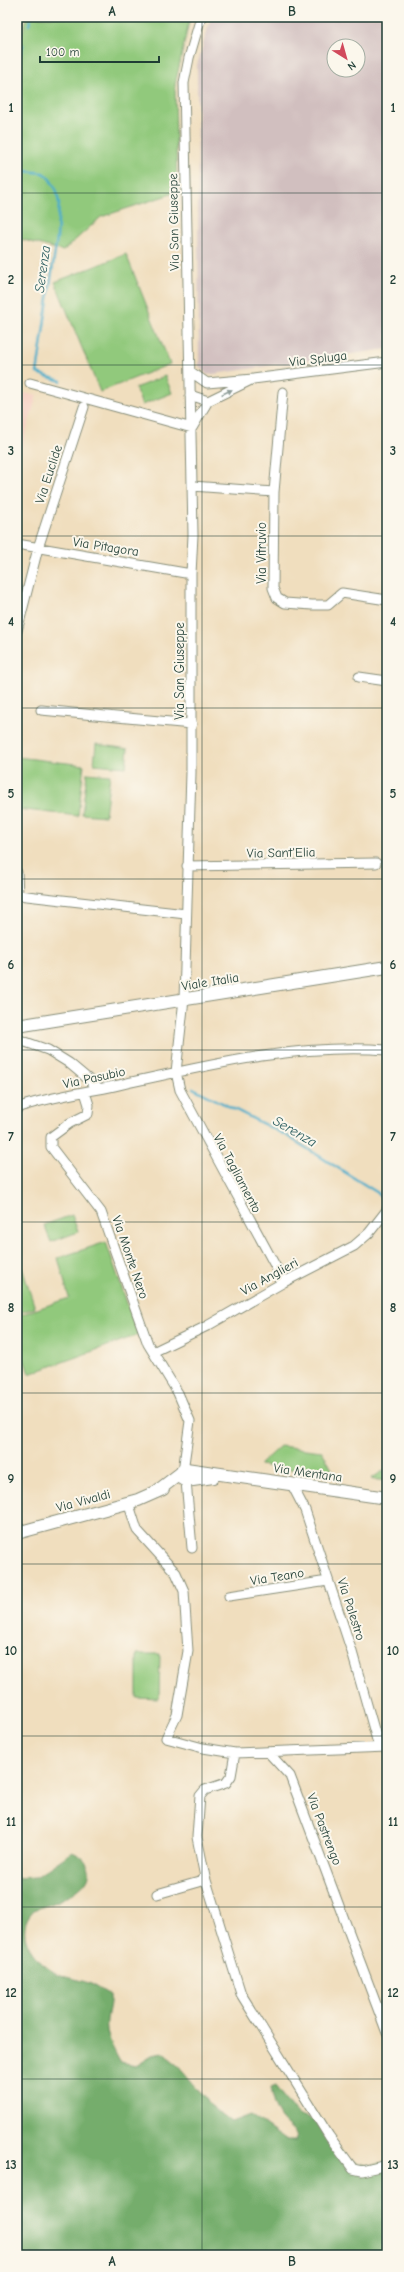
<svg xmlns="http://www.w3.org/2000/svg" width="404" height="2272" viewBox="0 0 404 2272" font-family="'Comic Neue',sans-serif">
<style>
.built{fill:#f6d2c5}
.industrial{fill:#d1bfbf;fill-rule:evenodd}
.green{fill:#91c97c;stroke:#588358}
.forest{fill:#74ad6c;stroke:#4a7550}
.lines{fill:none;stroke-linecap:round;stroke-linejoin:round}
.stream{stroke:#4badca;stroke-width:2.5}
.minor-casing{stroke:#888e79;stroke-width:11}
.tertiary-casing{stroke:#888e79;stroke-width:14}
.minor{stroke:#fff;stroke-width:9}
.tertiary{stroke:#fff;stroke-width:12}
.oneway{fill:#8f9e9a}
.grid{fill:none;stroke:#1f3d34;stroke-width:1;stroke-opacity:0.55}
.labels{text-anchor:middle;stroke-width:4;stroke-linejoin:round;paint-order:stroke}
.street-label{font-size:13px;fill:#1f3d34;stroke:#fbf7ec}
.water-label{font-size:14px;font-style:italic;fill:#2c5f61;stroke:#fbf7ec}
.neatline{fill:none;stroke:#1f3d34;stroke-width:1.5}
.grid-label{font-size:13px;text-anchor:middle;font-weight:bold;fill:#1f3d34}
</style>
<rect width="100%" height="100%" fill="#fbf7ec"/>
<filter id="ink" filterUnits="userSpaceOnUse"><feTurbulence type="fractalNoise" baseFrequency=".025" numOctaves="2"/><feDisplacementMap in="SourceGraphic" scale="8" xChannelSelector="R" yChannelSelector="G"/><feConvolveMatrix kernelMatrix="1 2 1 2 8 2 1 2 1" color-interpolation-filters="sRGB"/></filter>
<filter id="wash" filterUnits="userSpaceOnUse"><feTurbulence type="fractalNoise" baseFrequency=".012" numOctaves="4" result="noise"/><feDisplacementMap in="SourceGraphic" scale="16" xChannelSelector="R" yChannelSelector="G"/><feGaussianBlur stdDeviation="0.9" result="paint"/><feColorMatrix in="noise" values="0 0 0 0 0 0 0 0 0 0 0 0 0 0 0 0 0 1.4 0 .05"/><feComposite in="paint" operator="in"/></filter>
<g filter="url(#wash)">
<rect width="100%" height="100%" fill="#f0debe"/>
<path class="built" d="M 17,392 L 37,395 L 17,463 Z"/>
<path class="industrial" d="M 211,17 L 387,17 L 387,349 L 207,375 L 199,366 L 197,65 ZM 334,46 L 358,46 L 358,70 L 334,70 Z"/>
<path class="green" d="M 27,17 L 190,17 L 175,85 L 177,192 L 101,217 L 63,251 L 17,238 L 17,52 Z
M 126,254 L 170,364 L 100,392 L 55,282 Z
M 165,376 L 172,393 L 142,405 L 135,388 Z
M 96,744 L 128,749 L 126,767 L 94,764 Z
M 17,757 L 84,765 L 78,816 L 17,809 Z
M 87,773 L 110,775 L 105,816 L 82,814 Z
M 72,1215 L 78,1232 L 51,1242 L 44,1225 Z
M 106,1242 L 138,1335 L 29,1374 L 17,1338 L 17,1316 L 69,1298 L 58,1258 Z
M 22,1268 L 35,1308 L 17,1313 L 17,1269 Z
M 280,1446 L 322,1451 L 335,1475 L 259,1465 Z
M 387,1468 L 387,1481 L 371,1479 Z
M 137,1654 L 160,1654 L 159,1699 L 137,1698 Z"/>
<path class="forest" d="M 72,1852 C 80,1855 85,1859 88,1866 C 98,1889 49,1905 34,1910 C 12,1931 33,1960 54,1972 C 64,1978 77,1979 89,1983 C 96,1986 103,1991 110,1995 C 111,2004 108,2011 107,2020 C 105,2036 113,2048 120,2062 L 136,2065 L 152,2055 L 163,2053 L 178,2065 L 216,2111 L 231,2122 L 250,2115 L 287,2141 L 297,2141 C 297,2130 289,2128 283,2121 C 276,2114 271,2097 270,2088 L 275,2086 L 295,2112 L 300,2116 L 316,2121 L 348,2159 L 359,2164 L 387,2163 L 387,2255 L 17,2255 L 17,1878 L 36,1877 Z"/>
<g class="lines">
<path class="stream" d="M 29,25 L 31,17
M 17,65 L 23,45
M 17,166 L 25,171 L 43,173 L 49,178 L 56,189 L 59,203 L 57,238 L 37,373 L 61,381
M 193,1088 L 287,1136 L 378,1193 L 382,1200"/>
</g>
</g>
<g filter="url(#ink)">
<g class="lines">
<g class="minor-casing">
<path id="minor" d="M 201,17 L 189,58 L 184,83 L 193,535 L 191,574 L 191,773 L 184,999 L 176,1072 L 180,1090 L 284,1282
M 191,372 L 207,383 L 253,379 L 387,362
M 30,383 L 192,428 L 208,401 L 253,379
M 283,392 L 274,492 L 273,588 L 277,598 L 285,603 L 312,605 L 328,605 L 342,593 L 387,600
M 190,395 L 208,401
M 192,486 L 274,492
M 17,544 L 191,574
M 17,631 L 38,548 L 84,407
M 359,677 L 387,681
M 41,710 L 192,724
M 187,866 L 376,863
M 17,872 L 18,895 L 186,914
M 17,1039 L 48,1050 L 69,1063 L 100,1089
M 85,1092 L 89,1105 L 88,1114 L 70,1123 L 51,1137 L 51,1147 L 101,1212 L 148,1344 L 178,1393 L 190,1421 L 183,1471
M 17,1108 C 43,1098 86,1092 114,1086 C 204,1066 295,1043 387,1050
M 153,1352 L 207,1326 L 284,1282 L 354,1246 L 369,1233 L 387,1210
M 186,1481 L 192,1548
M 291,1483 L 305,1510 L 352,1652 L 379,1747
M 128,1502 L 137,1530 L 176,1573 L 184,1591 L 188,1651 L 177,1715 L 166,1738 L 203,1748 L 235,1753 L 387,1747
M 229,1596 L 328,1581
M 268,1752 L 290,1776 L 387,2033
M 205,1877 L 241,1994 L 329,2136 L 353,2169 L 362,2171 L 387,2165
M 157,1894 L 199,1882 L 205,1877 L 197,1837 L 200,1796 L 205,1790 L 226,1783 L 231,1776 L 235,1753"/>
</g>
<g class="tertiary-casing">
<path id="tertiary" d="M 17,1026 L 387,967
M 182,1471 L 181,1478 L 186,1481 L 213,1477
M 156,1492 L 186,1469 L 387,1498
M 17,1533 L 138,1500 L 163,1489"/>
</g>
<use href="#minor" class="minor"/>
<use href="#tertiary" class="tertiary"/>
</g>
<defs><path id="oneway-solid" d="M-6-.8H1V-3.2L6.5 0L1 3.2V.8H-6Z"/></defs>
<use class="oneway" href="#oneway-solid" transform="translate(227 392) rotate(-25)"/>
</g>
<path class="grid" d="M 202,17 L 202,2255M 17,193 L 387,193M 17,365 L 387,365M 17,536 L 387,536M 17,708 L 387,708M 17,879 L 387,879M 17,1050 L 387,1050M 17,1222 L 387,1222M 17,1393 L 387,1393M 17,1564 L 387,1564M 17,1736 L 387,1736M 17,1907 L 387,1907M 17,2079 L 387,2079"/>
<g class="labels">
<g class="street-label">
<text transform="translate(173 222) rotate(-91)" y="5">Via San Giuseppe</text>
<text transform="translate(318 358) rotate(-7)" y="5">Via Spluga</text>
<text transform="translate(48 474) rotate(-72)" y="5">Via Euclide</text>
<text transform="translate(106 546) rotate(9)" y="5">Via Pitagora</text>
<text transform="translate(261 553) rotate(-90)" y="5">Via Vitruvio</text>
<text transform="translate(179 671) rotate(-90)" y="5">Via San Giuseppe</text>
<text transform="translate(281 852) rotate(-1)" y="5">Via Sant'Elia</text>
<text transform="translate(210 981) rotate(-9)" y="5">Viale Italia</text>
<text transform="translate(94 1077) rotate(-12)" y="5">Via Pasubio</text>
<text transform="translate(238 1173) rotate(62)" y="5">Via Tagliamento</text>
<text transform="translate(131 1257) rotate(71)" y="5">Via Monte Nero</text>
<text transform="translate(269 1276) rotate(-29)" y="5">Via Anglieri</text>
<text transform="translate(308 1472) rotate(8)" y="5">Via Mentana</text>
<text transform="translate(83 1500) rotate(-15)" y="5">Via Vivaldi</text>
<text transform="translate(277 1576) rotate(-9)" y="5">Via Teano</text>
<text transform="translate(352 1609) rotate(72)" y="5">Via Palestro</text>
<text transform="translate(325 1829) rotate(69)" y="5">Via Pastrengo</text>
</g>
<g class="water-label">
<text transform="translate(42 269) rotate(-82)" y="5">Serenza</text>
<text transform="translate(295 1131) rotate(30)" y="5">Serenza</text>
</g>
</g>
<rect width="404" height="2272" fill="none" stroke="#fbf7ec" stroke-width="44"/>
<g transform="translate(346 58) rotate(143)"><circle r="19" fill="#fbf7ec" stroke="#a3ada2"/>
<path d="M0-3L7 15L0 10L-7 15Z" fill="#d1495b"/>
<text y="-6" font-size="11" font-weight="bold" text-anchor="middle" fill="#1f3d34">N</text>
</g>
<path d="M40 56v6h119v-6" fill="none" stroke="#1f3d34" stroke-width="2"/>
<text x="46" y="56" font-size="12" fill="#1f3d34" stroke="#fbf7ec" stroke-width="3" paint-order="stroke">100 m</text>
<rect x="22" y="22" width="360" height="2228" class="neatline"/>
<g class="grid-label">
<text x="112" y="16">A</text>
<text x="292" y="16">B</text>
<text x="11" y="112">1</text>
<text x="393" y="112">1</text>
<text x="11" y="284">2</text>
<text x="393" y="284">2</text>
<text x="11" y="455">3</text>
<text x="393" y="455">3</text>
<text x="11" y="626">4</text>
<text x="393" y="626">4</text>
<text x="11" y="798">5</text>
<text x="393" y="798">5</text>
<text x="11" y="969">6</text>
<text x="393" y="969">6</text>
<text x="11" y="1141">7</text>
<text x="393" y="1141">7</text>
<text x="11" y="1312">8</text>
<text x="393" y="1312">8</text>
<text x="11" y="1483">9</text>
<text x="393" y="1483">9</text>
<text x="11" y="1655">10</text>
<text x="393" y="1655">10</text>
<text x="11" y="1826">11</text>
<text x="393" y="1826">11</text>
<text x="11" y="1997">12</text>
<text x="393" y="1997">12</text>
<text x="11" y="2169">13</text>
<text x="393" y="2169">13</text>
<text x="112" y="2266">A</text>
<text x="292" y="2266">B</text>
</g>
</svg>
